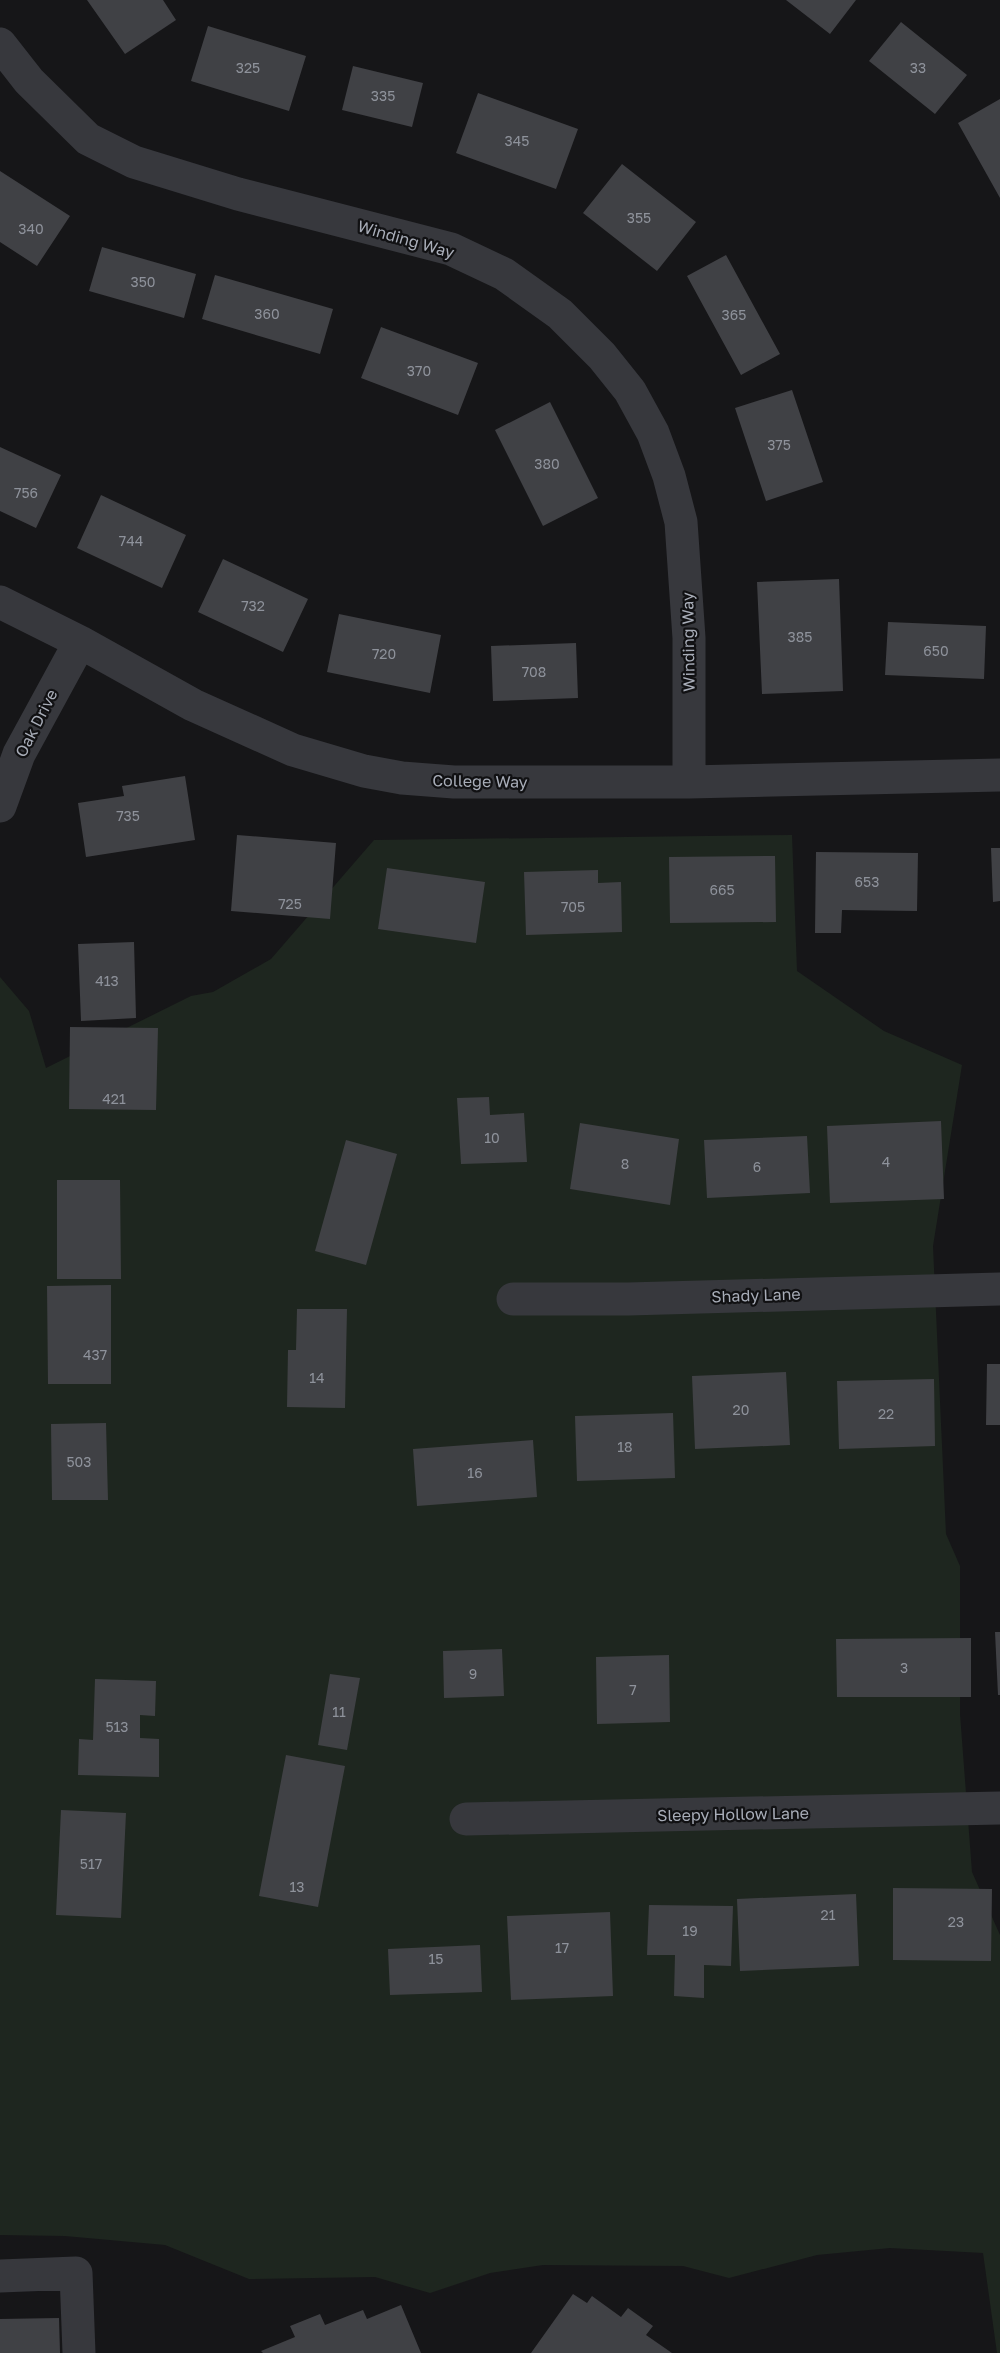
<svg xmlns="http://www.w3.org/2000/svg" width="1000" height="2353" viewBox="0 0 1000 2353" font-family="'Golos Text',sans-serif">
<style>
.green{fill:#1e261f}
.building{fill:#404145}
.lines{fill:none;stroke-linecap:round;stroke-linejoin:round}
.minor{stroke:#37383d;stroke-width:33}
.labels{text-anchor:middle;stroke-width:4.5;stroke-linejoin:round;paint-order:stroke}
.number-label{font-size:14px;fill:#8e929b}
.street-label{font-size:16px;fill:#a8adb8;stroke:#111113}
</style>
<rect width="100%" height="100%" fill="#161618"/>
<path class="green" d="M 792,835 L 797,971 L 884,1031 L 962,1065 L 933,1246 L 946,1534 L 960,1566 L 960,1714 L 972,1872 L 1000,1935 L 1000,2353 L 997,2353 L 983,2253 L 890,2248 L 817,2255 L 729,2278 L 683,2266 L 543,2265 L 490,2273 L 430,2293 L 375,2277 L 249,2279 L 165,2245 L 65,2236 L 0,2235 L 0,977 L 29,1011 L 46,1068 L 191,996 L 213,992 L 271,959 L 374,840 Z"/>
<path class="building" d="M 87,0 L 163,0 L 176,20 L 125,54 Z
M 786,0 L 856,0 L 830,34 Z
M 901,22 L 967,75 L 935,114 L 869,61 Z
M 208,26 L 306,56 L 289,111 L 191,81 Z
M 353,66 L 423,83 L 412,127 L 342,110 Z
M 478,93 L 578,129 L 556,189 L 456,153 Z
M 1000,99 L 1000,198 L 958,123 Z
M 622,164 L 696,222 L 657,271 L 583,213 Z
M 0,171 L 70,216 L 37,266 L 0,242 Z
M 102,247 L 196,274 L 184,318 L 89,291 Z
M 726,255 L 780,354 L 741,375 L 687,276 Z
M 215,275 L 333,309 L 320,354 L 202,319 Z
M 381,327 L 478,363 L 458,415 L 361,378 Z
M 792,390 L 823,482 L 766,501 L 735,408 Z
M 550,402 L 598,498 L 543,526 L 495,430 Z
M 0,447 L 61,475 L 36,528 L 0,511 Z
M 101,495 L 186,535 L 162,588 L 77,548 Z
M 223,559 L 308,599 L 283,652 L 198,612 Z
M 839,579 L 843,691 L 762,694 L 757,582 Z
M 339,614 L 441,635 L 430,693 L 327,672 Z
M 888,622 L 986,626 L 984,679 L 885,675 Z
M 576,643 L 578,698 L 493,701 L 491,646 Z
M 185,776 L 195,840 L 86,857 L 78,803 L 124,796 L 122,786 Z
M 237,835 L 336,843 L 330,919 L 231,911 Z
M 991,848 L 1000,848 L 1000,901 L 993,902 Z
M 816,852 L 918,853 L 917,911 L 842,910 L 841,933 L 815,933 Z
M 775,856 L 776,922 L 670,923 L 669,857 Z
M 387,868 L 485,882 L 476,943 L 378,929 Z
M 598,870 L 598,883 L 621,882 L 622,932 L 526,935 L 524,872 Z
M 134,942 L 136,1018 L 81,1021 L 78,944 Z
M 70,1027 L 158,1028 L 156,1110 L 69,1109 Z
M 489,1097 L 490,1115 L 524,1113 L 527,1162 L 461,1164 L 457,1098 Z
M 941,1121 L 944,1199 L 830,1203 L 827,1126 Z
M 580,1123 L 679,1139 L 670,1205 L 570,1189 Z
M 807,1136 L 810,1193 L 707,1198 L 704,1140 Z
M 346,1140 L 397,1154 L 366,1265 L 315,1251 Z
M 57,1180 L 120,1180 L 121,1279 L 57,1279 Z
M 111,1285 L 111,1384 L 48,1384 L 47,1286 Z
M 297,1309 L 347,1309 L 345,1408 L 287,1407 L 288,1350 L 296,1350 Z
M 987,1364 L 1000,1364 L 1000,1425 L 986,1425 Z
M 786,1372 L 790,1445 L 695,1449 L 692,1376 Z
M 934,1379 L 935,1446 L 839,1449 L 837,1381 Z
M 673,1413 L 675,1478 L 577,1481 L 575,1416 Z
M 106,1423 L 108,1500 L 52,1500 L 51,1424 Z
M 533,1440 L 537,1497 L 417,1506 L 413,1449 Z
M 995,1632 L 1000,1632 L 1000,1695 L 998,1695 Z
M 971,1638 L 971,1697 L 837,1697 L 836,1639 Z
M 502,1649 L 504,1696 L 444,1698 L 443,1651 Z
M 669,1655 L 670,1722 L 597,1724 L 596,1657 Z
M 330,1674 L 360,1678 L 347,1750 L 318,1745 Z
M 95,1679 L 156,1681 L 155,1716 L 140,1715 L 140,1738 L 159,1739 L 159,1777 L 78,1775 L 79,1739 L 93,1740 Z
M 286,1755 L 345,1766 L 318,1907 L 259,1896 Z
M 61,1810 L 126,1813 L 121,1918 L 56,1915 Z
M 893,1888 L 992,1889 L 991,1961 L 893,1960 Z
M 856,1894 L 859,1966 L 740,1971 L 737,1899 Z
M 649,1905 L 733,1906 L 731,1966 L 704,1965 L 704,1998 L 674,1996 L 675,1955 L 647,1955 Z
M 610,1912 L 613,1996 L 511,2000 L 507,1916 Z
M 480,1945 L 482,1992 L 390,1995 L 388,1949 Z
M 573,2294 L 587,2303 L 592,2296 L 621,2317 L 628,2308 L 653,2326 L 646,2335 L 672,2353 L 531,2353 Z
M 401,2305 L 421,2353 L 263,2353 L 261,2351 L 295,2337 L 290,2326 L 320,2314 L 325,2325 L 363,2310 L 367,2319 Z
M 59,2318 L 60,2353 L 0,2353 L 0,2319 Z"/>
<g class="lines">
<path class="minor" d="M 0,44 L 29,81 L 88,139 L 134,162 L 238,194 L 451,249 L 504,274 L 560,314 L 602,356 L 630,391 L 653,433 L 669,476 L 681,522 L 689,638 L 689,782
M 0,602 L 80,642 L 193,705 L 293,750 L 364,771 L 402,778 L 454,782 L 689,782 L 1000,775
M 0,806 L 19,754 L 80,642
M 513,1299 L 628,1299 L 1000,1289
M 466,1819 L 1000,1808
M 0,2276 L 76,2273 L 79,2353"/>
</g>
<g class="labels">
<g class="number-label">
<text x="248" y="73">325</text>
<text x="918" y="73">33</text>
<text x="383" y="101">335</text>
<text x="517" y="146">345</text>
<text x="639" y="223">355</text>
<text x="31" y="234">340</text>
<text x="143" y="287">350</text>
<text x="267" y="319">360</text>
<text x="734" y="320">365</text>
<text x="419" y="376">370</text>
<text x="779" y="450">375</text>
<text x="547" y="469">380</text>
<text x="26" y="498">756</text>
<text x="131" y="546">744</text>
<text x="253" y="611">732</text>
<text x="800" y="642">385</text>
<text x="936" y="656">650</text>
<text x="384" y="659">720</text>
<text x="534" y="677">708</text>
<text x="128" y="821">735</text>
<text x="867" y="887">653</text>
<text x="722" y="895">665</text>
<text x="290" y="909">725</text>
<text x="573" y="912">705</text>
<text x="107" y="986">413</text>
<text x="114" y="1104">421</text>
<text x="492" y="1143">10</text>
<text x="886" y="1167">4</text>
<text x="625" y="1169">8</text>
<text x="757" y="1172">6</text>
<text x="95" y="1360">437</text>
<text x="317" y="1383">14</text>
<text x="741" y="1415">20</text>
<text x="886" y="1419">22</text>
<text x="625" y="1452">18</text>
<text x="79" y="1467">503</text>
<text x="475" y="1478">16</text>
<text x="904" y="1673">3</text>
<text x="473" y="1679">9</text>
<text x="633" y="1695">7</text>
<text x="339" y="1717">11</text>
<text x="117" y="1732">513</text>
<text x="91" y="1869">517</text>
<text x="297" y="1892">13</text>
<text x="828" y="1920">21</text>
<text x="956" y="1927">23</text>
<text x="690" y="1936">19</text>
<text x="562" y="1953">17</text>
<text x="436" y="1964">15</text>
</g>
<g class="street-label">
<text transform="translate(406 239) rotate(16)" y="6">Winding Way</text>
<text transform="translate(688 642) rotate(-91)" y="6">Winding Way</text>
<text transform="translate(36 723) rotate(-63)" y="6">Oak Drive</text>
<text transform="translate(480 781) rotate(1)" y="6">College Way</text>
<text transform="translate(756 1295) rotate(-2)" y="6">Shady Lane</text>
<text transform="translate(733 1814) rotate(-1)" y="6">Sleepy Hollow Lane</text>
</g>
</g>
</svg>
